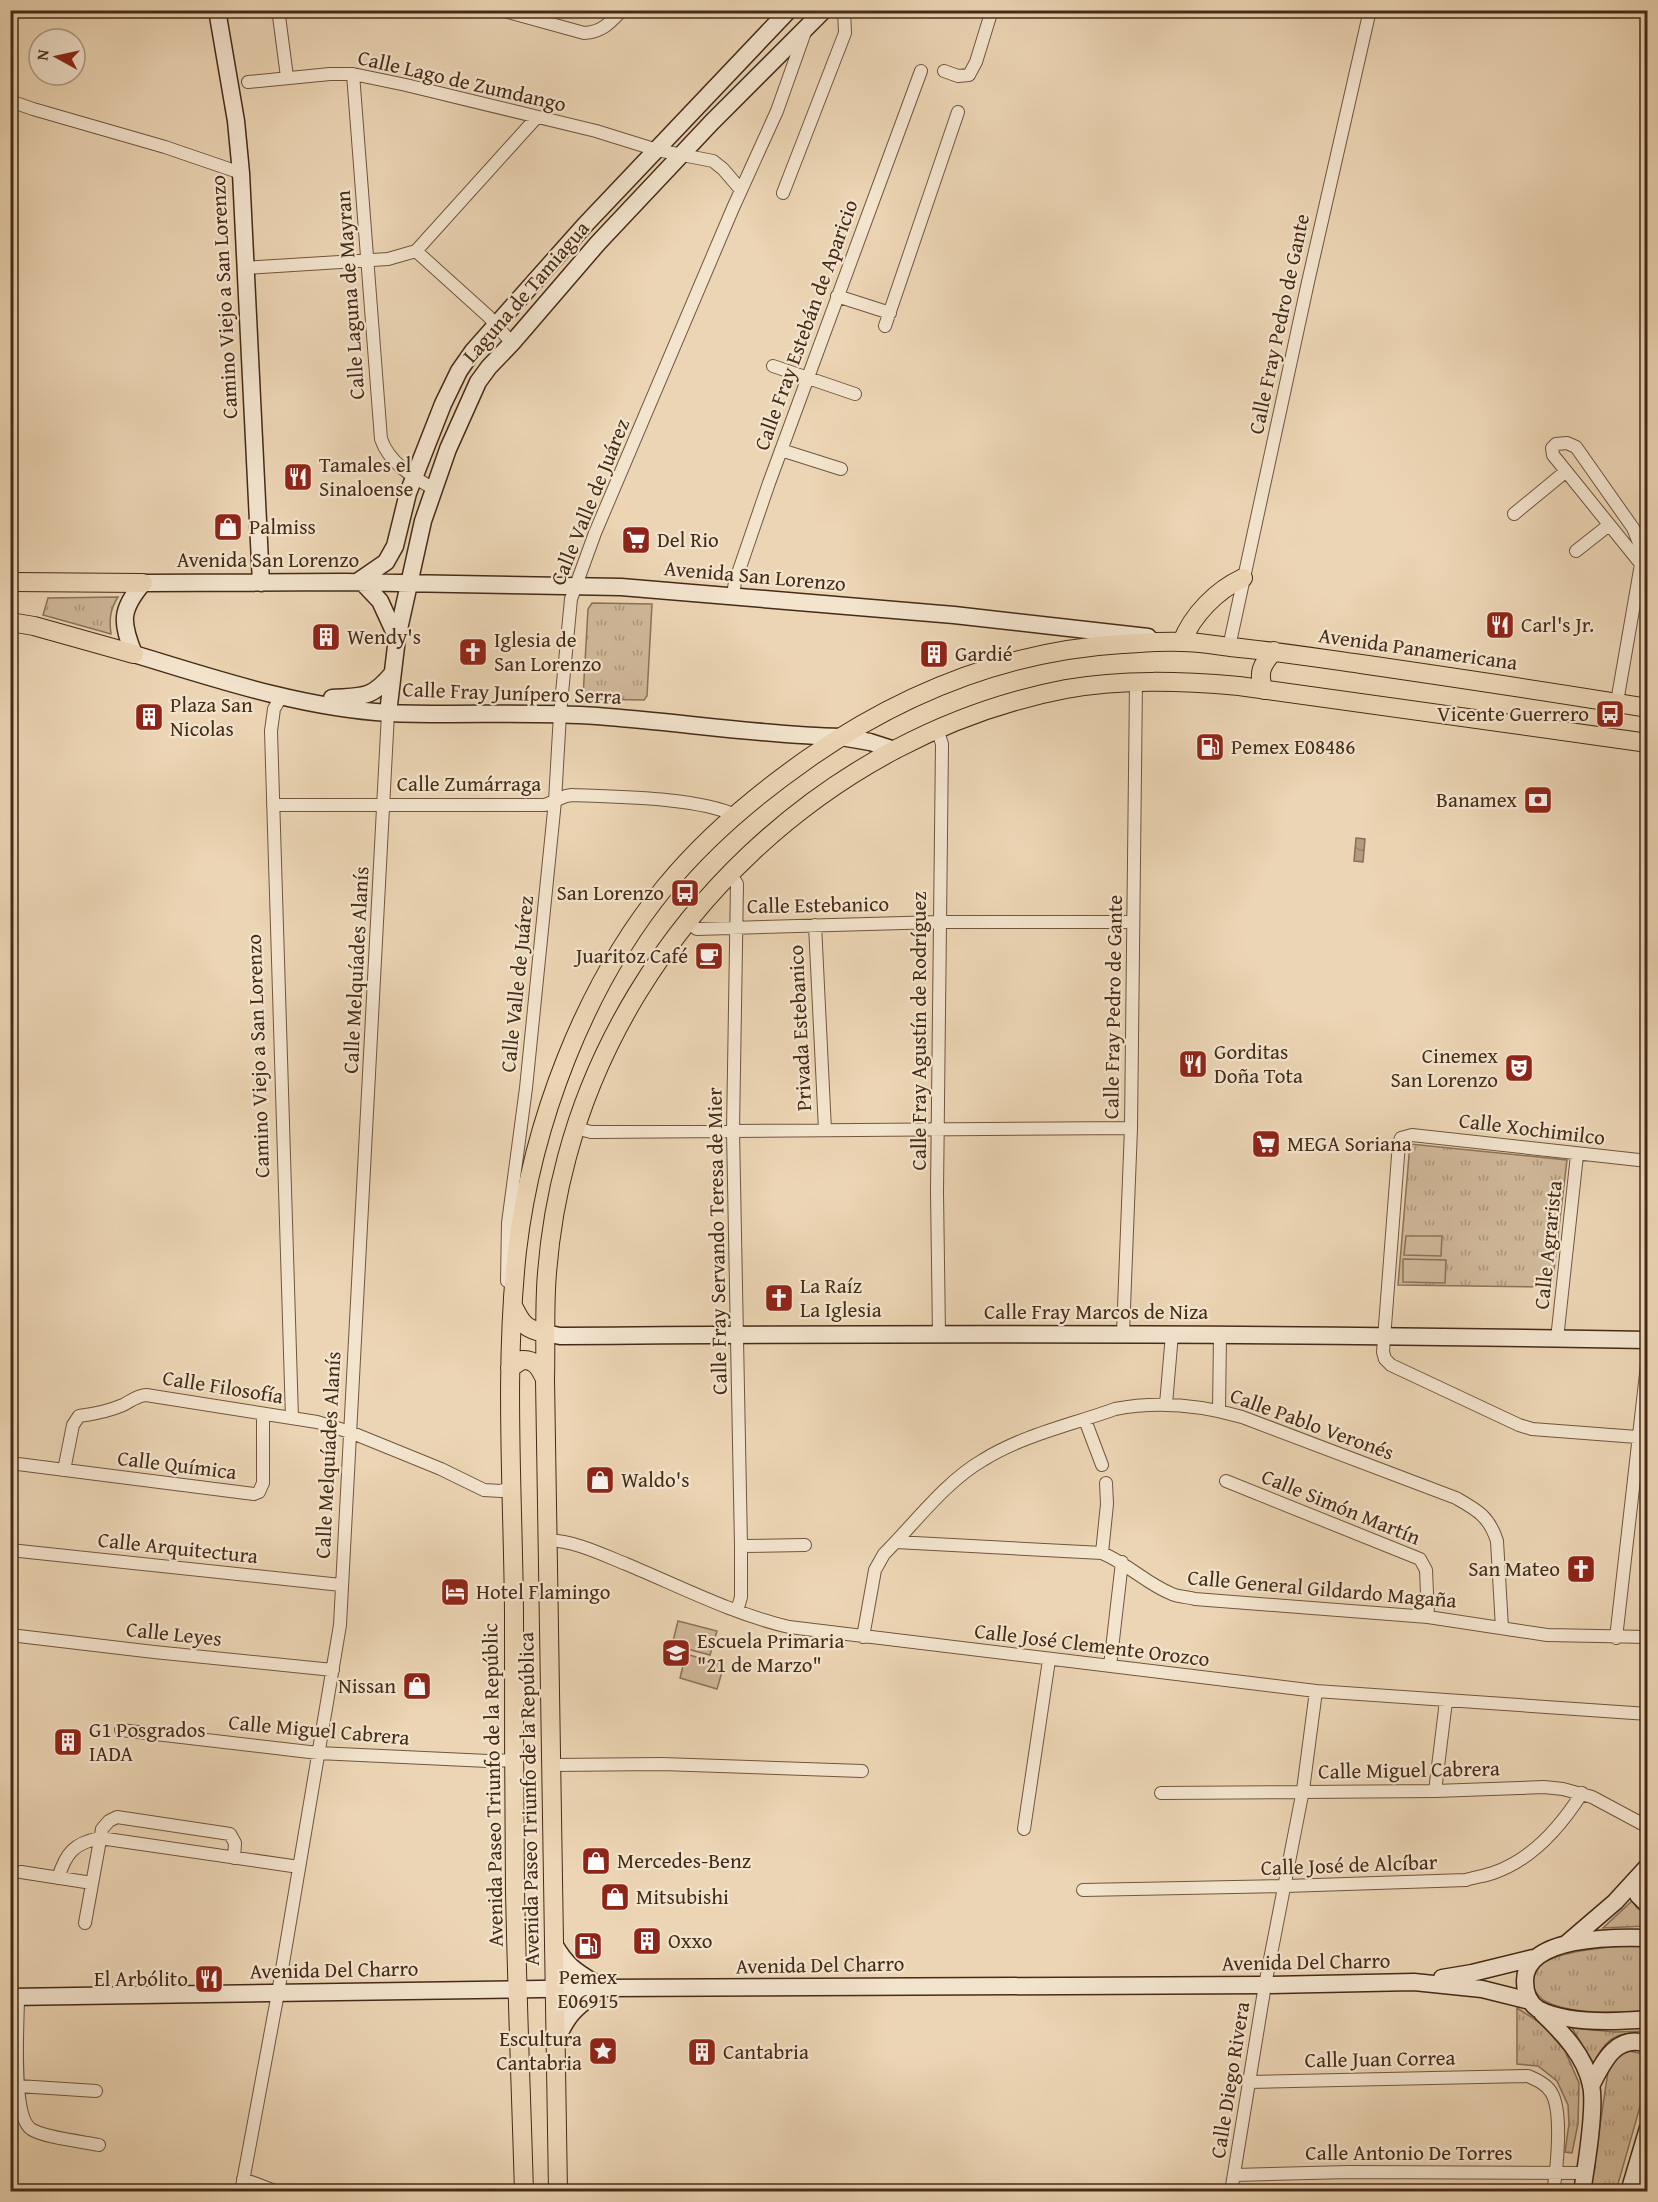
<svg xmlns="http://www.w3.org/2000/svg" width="1658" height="2202" viewBox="0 0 1658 2202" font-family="'Gentium Book Plus',serif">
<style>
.grass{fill:url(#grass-tufts);stroke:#8a7258;stroke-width:1.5}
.pitch{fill:#d0b899;stroke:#8a7258;stroke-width:1.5}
.water{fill:url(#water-waves);stroke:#876e55;stroke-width:1.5}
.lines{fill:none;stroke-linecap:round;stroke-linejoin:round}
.street-casing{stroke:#6f563e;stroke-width:14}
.secondary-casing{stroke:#452b17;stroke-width:19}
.primary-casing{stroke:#452b17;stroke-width:20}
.street{stroke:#f3e4ce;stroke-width:12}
.secondary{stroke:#f3e4ce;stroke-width:16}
.primary{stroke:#ecd5b4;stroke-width:18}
.labels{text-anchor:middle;stroke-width:4.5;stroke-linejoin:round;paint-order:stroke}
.street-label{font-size:21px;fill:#452b17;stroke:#f3e4ce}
.poi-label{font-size:21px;fill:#452b17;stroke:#f3e4ce;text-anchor:start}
</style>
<defs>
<pattern id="grass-tufts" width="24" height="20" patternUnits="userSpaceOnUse" patternTransform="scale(1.5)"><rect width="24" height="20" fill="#d0b899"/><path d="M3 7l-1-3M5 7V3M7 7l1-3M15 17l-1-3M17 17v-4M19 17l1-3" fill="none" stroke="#ab967c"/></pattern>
<pattern id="water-waves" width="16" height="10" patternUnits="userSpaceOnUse" patternTransform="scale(1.5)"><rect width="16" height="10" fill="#b39b7f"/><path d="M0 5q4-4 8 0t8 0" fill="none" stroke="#937f67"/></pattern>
</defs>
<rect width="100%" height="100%" fill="#ecd5b4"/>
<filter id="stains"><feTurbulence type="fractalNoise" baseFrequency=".00333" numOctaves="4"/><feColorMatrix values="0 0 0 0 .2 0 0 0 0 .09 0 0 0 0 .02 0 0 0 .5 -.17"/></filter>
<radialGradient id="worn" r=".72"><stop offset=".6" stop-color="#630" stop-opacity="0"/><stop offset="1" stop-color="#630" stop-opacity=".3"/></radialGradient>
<path class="grass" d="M 118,597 C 110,609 109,620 111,634 L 43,615 L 48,598 Z
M 592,603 L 652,604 L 647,696 L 644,700 L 587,699 L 583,697 L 588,609 Z
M 1410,1144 L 1567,1160 L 1552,1287 L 1398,1285 Z
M 1632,1901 L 1637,1908 L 1647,1915 L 1647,1926 L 1603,1928 Z
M 1647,1946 L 1647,2011 C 1617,2012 1570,2016 1543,2000 C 1537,1995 1532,1989 1533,1981 C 1533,1979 1533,1974 1534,1972 C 1545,1949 1625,1945 1647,1946 Z
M 1517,2008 L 1542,2024 L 1565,2051 L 1579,2083 L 1578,2124 L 1572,2153 L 1565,2152 L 1569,2124 L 1568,2105 L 1557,2081 L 1538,2066 L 1517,2064 Z
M 1572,2028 L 1615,2032 L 1647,2031 L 1647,2037 C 1620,2027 1604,2039 1594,2064 Z
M 1625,2050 L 1643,2054 L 1647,2062 L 1647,2082 L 1616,2191 L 1590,2192 L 1609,2065 Z"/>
<path class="pitch" d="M 1406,1236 L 1442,1236 L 1441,1256 L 1404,1255 Z
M 1403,1259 L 1446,1260 L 1445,1283 L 1403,1282 Z
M 678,1621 L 717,1631 L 710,1655 L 672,1645 Z
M 686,1654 L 724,1665 L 717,1689 L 680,1678 Z"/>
<path class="water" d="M 1356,838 L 1365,839 L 1363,862 L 1354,861 Z"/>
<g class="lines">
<g class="street-casing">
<path id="street" d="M 501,10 L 584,33 C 602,32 610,23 622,10
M 279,16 L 287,77
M 944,71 L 958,76 L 969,75 L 976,62 L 992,10
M 353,74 L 381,439 C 389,463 413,477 434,489
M 248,82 L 330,74 L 353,74 L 406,85 L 596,131 L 657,150 L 713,161 L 723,169 L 741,190
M 10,101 L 33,109 L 165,147 L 241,173
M 783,193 L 845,33 L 844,10
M 416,251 L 537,117
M 416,251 L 488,316 L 512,343
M 244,268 L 388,259 L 416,251
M 837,296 L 890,313
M 885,326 L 958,112
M 773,366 L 855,394
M 781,450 L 841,469
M 1514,514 L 1565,472
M 1576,551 L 1609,525
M 733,595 L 735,582 L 769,483 L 921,71
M 1229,647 L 1308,282 L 1370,10
M 282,695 L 274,709 L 271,731 L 292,1418
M 1617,702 L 1641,564 L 1641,548 L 1633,528 L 1576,447 L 1567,443 L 1556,444 L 1552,448 L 1553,455 L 1641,564
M 937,728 L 942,744 L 937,1192 L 939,1334
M 273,805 L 545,805 L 566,796 L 572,795 C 616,797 696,797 735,815
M 730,873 L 737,884 L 733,1131 L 741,1546 L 741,1597 L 737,1611
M 686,922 L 697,929 L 939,922 L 1133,922
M 815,925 L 825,1130
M 576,1128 L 591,1132 L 1131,1128
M 507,1281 L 508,1223 L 526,1088 L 555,801 L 560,714 L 571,599 L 595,533 L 733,208 L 777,111 L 805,32
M 1123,1333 L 1131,1128 L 1136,682
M 1557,1339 L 1577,1155
M 1166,1404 L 1172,1334
M 1219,1411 L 1220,1335
M 1085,1420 L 1102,1465
M 1637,1437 L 1532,1429 L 1519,1425 L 1391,1365 L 1385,1359 L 1383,1352 L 1399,1143 L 1401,1138 L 1412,1135 L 1648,1161
M 10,1463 L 254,1494 L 259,1492 L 263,1483 L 263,1414
M 64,1470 L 73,1425 L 79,1416 C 95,1414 109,1411 123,1405 C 131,1401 136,1396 146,1395 L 317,1422 L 350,1432 L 441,1469 L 484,1490 L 501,1491 L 512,1487
M 1226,1481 L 1420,1559 L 1426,1570 L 1428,1617
M 548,1540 C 575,1541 601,1554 626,1564 C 679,1586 733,1614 789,1627 L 1316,1691 L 1648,1714
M 896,1542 L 1102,1553 C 1128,1564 1147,1584 1172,1594 C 1179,1597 1188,1597 1195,1599 L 1428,1617 L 1547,1635 L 1648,1637
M 741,1546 L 805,1545
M 10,1550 L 341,1585
M 1102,1553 L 1107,1504 L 1106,1483
M 10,1635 L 154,1652 L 333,1670
M 863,1637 L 875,1570 L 884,1554 C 915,1523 945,1482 983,1460 C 1023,1435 1071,1425 1115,1409 C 1157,1401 1200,1405 1242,1417 L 1456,1498 C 1477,1510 1489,1516 1497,1541 L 1502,1628
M 1616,1638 L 1648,1356
M 1110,1666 L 1122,1562
M 121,1730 L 318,1753 L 488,1761 L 515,1760
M 551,1765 L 662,1764 L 862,1771
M 1435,1791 L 1446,1701
M 1161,1793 L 1435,1791 L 1544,1787 L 1563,1789 L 1592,1797 L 1648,1827
M 1024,1829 L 1049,1660
M 21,1872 L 92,1883
M 58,1878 C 66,1853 74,1843 100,1838 L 299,1867
M 1083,1890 L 1286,1886 L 1466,1880 C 1475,1877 1484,1876 1493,1873 C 1532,1860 1561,1826 1582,1793
M 85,1923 L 102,1829 L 109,1821 L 117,1817 L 230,1834 L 235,1843 L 234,1858
M 18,1997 C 18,2022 11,2116 31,2129 C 42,2137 84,2142 99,2145
M 1249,2082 L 1528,2076 C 1537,2080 1546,2084 1551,2092 C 1563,2110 1557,2169 1553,2192
M 18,2086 L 96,2091
M 1234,2175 L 1349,2172 L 1585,2173
M 243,2179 L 278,2192
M 241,2192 L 278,1993 L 340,1625 L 388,713
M 1231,2192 L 1265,1985 L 1303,1790 L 1316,1691"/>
</g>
<g class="secondary-casing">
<path id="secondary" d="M 217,10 L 236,121 L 241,173 L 261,583
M 357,582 L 386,562 L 395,546 L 408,493 L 443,404 L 459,371 L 473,351 L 584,226 L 789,10
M 362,582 L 380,601 L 397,638
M 332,698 C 363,696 371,699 392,674
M 388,713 L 397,638 L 423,521 L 448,449 L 478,382 L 489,367 L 512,343 L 598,243 L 712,122 L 824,10
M 895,750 L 870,742 L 841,737 C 760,735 679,722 597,716 C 528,711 458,716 389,713 C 302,708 216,679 134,654 C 121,622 120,610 143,583 L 344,582 L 621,587 L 954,615 L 1148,637
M 545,1333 L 560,1336 C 922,1333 1285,1333 1648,1340
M 1634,1883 L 1638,1895 L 1648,1905
M 1648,1938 C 1615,1937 1525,1936 1525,1981 C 1525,1992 1529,2003 1538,2009 C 1567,2024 1616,2022 1648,2019
M 554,1944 C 568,1969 579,1973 603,1988 C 577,2007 569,2011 556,2041
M 1566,1944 L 1615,1902 L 1648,1866
M 1442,1978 L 1472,1973 L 1533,1958
M 10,1997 L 603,1988 L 1265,1985 L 1414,1982 L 1482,1989 L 1530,2001
M 1542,2013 C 1563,2033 1585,2056 1591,2085 C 1596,2108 1586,2167 1582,2192
M 1591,2086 C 1603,2062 1616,2033 1648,2044
M 1629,2192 L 1648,2128"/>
</g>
<g class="primary-casing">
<path id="primary" d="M 10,582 L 143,583
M 10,622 L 34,626 L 134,654
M 1182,642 C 1192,615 1217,590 1243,578
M 1264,690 C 1257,673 1262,664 1274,651
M 513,1306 C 522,1324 525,1329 545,1333
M 510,1368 L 522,1360 C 536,1359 540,1369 545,1379
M 524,2192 C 521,2091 517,1991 515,1890 C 514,1798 514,1705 514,1613 C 513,1492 504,1371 517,1251 C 532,1124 584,986 665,887 C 706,837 756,795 809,758 C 903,693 1006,651 1122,644 C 1141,643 1162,641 1182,642 C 1198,642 1214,645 1230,647 C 1274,651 1318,658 1361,664 C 1457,678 1552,692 1648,708
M 558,2192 L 545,1379 C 546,1344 544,1308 547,1273 C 550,1234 557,1194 567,1157 C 629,925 830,734 1066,689 C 1123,679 1181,681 1239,686 L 1648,743"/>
</g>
<use href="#street" class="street"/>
<use href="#secondary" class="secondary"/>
<use href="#primary" class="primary"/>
</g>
<defs>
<g id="restaurant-square" transform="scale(1.5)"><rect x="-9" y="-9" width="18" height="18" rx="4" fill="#8f2418" stroke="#f3e4ce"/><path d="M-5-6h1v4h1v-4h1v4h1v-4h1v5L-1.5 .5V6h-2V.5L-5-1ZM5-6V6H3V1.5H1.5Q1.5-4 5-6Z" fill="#fff"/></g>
<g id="shop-square" transform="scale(1.5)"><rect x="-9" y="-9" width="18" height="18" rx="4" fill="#8f2418" stroke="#f3e4ce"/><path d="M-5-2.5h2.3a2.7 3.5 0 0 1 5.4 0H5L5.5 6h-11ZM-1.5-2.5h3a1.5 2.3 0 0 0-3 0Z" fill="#fff"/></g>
<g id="supermarket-square" transform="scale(1.5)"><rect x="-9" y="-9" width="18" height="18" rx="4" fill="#8f2418" stroke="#f3e4ce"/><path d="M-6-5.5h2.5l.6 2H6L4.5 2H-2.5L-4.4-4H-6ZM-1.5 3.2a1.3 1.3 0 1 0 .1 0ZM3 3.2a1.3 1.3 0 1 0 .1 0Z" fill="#fff"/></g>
<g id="building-square" transform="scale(1.5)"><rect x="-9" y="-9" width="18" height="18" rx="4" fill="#8f2418" stroke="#f3e4ce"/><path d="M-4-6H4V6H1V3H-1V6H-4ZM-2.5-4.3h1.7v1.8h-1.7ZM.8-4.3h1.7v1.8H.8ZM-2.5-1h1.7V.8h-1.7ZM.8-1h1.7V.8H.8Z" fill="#fff"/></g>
<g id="church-square" transform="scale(1.5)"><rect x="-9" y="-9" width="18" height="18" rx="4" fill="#8f2418" stroke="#f3e4ce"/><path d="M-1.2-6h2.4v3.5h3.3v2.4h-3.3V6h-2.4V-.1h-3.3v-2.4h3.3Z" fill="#fff"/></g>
<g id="bus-square" transform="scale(1.5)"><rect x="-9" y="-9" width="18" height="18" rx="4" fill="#8f2418" stroke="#f3e4ce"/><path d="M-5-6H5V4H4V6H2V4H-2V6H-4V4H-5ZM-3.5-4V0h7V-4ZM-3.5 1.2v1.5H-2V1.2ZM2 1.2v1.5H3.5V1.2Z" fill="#fff"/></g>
<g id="fuel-square" transform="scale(1.5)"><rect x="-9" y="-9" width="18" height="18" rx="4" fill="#8f2418" stroke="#f3e4ce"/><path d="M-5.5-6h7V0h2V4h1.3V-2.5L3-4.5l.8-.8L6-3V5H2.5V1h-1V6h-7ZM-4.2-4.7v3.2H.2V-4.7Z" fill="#fff"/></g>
<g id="bank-square" transform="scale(1.5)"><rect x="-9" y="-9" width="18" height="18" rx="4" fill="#8f2418" stroke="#f3e4ce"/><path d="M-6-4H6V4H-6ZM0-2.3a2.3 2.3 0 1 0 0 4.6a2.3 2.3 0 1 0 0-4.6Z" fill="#fff"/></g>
<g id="cafe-square" transform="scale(1.5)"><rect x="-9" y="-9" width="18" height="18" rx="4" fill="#8f2418" stroke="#f3e4ce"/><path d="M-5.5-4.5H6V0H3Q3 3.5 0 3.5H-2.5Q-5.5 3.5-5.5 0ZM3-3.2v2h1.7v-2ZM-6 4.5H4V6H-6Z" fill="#fff"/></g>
<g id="theatre-square" transform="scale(1.5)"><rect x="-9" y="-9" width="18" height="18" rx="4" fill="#8f2418" stroke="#f3e4ce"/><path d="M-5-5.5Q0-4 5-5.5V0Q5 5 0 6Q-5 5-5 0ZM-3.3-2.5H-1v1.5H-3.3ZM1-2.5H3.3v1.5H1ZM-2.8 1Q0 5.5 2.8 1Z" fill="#fff"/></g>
<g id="hotel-square" transform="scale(1.5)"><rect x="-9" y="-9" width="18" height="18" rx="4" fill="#8f2418" stroke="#f3e4ce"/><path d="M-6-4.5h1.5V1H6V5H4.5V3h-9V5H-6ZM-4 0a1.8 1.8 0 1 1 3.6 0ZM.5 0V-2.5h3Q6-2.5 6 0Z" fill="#fff"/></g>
<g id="school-square" transform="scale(1.5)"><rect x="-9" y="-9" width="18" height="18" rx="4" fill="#8f2418" stroke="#f3e4ce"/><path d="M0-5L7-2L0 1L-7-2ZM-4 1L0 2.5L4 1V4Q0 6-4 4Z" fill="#fff"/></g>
<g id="sight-square" transform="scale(1.5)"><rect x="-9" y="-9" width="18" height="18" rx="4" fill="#8f2418" stroke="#f3e4ce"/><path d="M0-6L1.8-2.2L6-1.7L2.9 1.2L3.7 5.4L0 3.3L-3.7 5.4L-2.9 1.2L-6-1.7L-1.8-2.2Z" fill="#fff"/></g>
</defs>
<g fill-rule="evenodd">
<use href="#restaurant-square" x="298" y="477"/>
<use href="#shop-square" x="228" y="527"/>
<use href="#supermarket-square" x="636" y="540"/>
<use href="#restaurant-square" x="1500" y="625"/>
<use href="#building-square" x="326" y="637"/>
<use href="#church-square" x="473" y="652"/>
<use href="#building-square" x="934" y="654"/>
<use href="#bus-square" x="1610" y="714"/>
<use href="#building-square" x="149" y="717"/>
<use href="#fuel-square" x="1210" y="747"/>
<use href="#bank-square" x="1538" y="800"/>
<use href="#bus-square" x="685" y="893"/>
<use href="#cafe-square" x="709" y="956"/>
<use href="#restaurant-square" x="1193" y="1064"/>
<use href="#theatre-square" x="1519" y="1068"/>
<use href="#supermarket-square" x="1266" y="1144"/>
<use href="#church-square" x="779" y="1298"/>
<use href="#shop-square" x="600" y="1480"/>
<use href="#church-square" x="1581" y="1569"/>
<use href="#hotel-square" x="455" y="1592"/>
<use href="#school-square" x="676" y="1653"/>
<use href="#shop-square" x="417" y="1686"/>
<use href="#building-square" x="68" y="1742"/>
<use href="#shop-square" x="596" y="1861"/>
<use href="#shop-square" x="615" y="1897"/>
<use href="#building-square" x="647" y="1941"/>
<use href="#fuel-square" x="588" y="1946"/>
<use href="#restaurant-square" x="209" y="1979"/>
<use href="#sight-square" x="603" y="2051"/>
<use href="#building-square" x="702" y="2052"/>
</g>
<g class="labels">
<g class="street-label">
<text transform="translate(462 81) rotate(13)" y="7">Calle Lago de Zumdango</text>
<text transform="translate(526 292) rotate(-49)" y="7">Laguna de Tamiagua</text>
<text transform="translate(350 295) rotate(-94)" y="7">Calle Laguna de Mayran</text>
<text transform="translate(224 297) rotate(-93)" y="7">Camino Viejo a San Lorenzo</text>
<text transform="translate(1279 324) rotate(-78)" y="7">Calle Fray Pedro de Gante</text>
<text transform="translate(806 325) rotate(-70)" y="7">Calle Fray Estebán de Aparicio</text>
<text transform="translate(590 502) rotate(-68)" y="7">Calle Valle de Juárez</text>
<text x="268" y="567">Avenida San Lorenzo</text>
<text transform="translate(755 576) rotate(5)" y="7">Avenida San Lorenzo</text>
<text transform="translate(1418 649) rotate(8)" y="7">Avenida Panamericana</text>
<text transform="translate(512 693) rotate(2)" y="7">Calle Fray Junípero Serra</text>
<text x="469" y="791">Calle Zumárraga</text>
<text transform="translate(818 905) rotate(-1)" y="7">Calle Estebanico</text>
<text transform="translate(356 970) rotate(-87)" y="7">Calle Melquíades Alanís</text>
<text transform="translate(517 984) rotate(-84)" y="7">Calle Valle de Juárez</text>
<text transform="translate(1113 1007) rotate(-89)" y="7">Calle Fray Pedro de Gante</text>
<text transform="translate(800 1028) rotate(-93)" y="7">Privada Estebanico</text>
<text transform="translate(919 1031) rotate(-90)" y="7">Calle Fray Agustín de Rodríguez</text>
<text transform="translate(258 1056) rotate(-92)" y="7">Camino Viejo a San Lorenzo</text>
<text transform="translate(1532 1129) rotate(7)" y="7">Calle Xochimilco</text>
<text transform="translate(717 1241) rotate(-91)" y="7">Calle Fray Servando Teresa de Mier</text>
<text transform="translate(1548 1245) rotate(-84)" y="7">Calle Agrarista</text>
<text x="1096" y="1319">Calle Fray Marcos de Niza</text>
<text transform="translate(223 1387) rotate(9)" y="7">Calle Filosofía</text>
<text transform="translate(1312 1424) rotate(20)" y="7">Calle Pablo Veronés</text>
<text transform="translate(328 1455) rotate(-87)" y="7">Calle Melquíades Alanís</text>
<text transform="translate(177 1465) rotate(7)" y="7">Calle Química</text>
<text transform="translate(1341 1507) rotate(22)" y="7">Calle Simón Martín</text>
<text transform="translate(178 1548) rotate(6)" y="7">Calle Arquitectura</text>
<text transform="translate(1322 1589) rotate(5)" y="7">Calle General Gildardo Magaña</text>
<text transform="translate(174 1634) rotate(6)" y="7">Calle Leyes</text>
<text transform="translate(1092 1645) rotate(7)" y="7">Calle José Clemente Orozco</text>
<text transform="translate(319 1730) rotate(5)" y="7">Calle Miguel Cabrera</text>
<text transform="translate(1409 1770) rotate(-1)" y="7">Calle Miguel Cabrera</text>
<text transform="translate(493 1785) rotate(-91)" y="7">Avenida Paseo Triunfo de la Repúblic</text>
<text transform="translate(529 1799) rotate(-91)" y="7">Avenida Paseo Triunfo de la República</text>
<text transform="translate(1349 1865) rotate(-2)" y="7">Calle José de Alcíbar</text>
<text transform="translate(1306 1962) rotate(-1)" y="7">Avenida Del Charro</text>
<text transform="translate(820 1965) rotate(-1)" y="7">Avenida Del Charro</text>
<text transform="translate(334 1970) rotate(-1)" y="7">Avenida Del Charro</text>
<text transform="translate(1380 2059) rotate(-1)" y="7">Calle Juan Correa</text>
<text transform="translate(1230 2080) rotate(-81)" y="7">Calle Diego Rivera</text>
<text x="1409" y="2160">Calle Antonio De Torres</text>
</g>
<g class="poi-label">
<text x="319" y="472">Tamales el<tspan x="319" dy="24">Sinaloense</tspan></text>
<text x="249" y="534">Palmiss</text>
<text x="657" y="547">Del Rio</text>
<text x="1521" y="632">Carl's Jr.</text>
<text x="347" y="644">Wendy's</text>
<text x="494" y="647">Iglesia de<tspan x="494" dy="24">San Lorenzo</tspan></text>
<text x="955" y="661">Gardié</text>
<text x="170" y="712">Plaza San<tspan x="170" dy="24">Nicolas</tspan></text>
<text x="1589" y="721" text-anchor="end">Vicente Guerrero</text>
<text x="1231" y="754">Pemex E08486</text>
<text x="1517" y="807" text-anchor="end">Banamex</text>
<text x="664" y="900" text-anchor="end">San Lorenzo</text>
<text x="688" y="963" text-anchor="end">Juaritoz Café</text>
<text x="1214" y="1059">Gorditas<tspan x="1214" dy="24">Doña Tota</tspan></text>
<text x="1498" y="1063" text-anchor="end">Cinemex<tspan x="1498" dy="24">San Lorenzo</tspan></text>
<text x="1287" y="1151">MEGA Soriana</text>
<text x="800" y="1293">La Raíz<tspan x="800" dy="24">La Iglesia</tspan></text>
<text x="621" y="1487">Waldo's</text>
<text x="1560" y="1576" text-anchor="end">San Mateo</text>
<text x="476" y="1599">Hotel Flamingo</text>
<text x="697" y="1648">Escuela Primaria<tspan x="697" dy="24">"21 de Marzo"</tspan></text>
<text x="396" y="1693" text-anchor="end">Nissan</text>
<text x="89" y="1737">G1 Posgrados<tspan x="89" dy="24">IADA</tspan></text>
<text x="617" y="1868">Mercedes-Benz</text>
<text x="636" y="1904">Mitsubishi</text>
<text x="668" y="1948">Oxxo</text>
<text x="588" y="1984" text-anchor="middle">Pemex<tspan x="588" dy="24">E06915</tspan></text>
<text x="188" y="1986" text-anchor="end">El Arbólito</text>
<text x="582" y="2046" text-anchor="end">Escultura<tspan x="582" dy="24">Cantabria</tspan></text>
<text x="723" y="2059">Cantabria</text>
</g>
</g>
<rect width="1658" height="2202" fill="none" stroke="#ecd5b4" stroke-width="36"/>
<rect x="12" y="12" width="1634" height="2178" fill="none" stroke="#452b17" stroke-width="3"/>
<rect x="18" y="18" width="1622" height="2166" fill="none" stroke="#452b17" stroke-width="1.5"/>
<g transform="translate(57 57) rotate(278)"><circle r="28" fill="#f3e4ce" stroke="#ad9a85" stroke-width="1.5"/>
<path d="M0-4.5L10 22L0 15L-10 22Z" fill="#8f2418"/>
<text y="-9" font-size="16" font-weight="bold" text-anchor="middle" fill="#452b17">N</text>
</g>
<rect width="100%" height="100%" filter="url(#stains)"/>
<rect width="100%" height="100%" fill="url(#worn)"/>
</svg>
